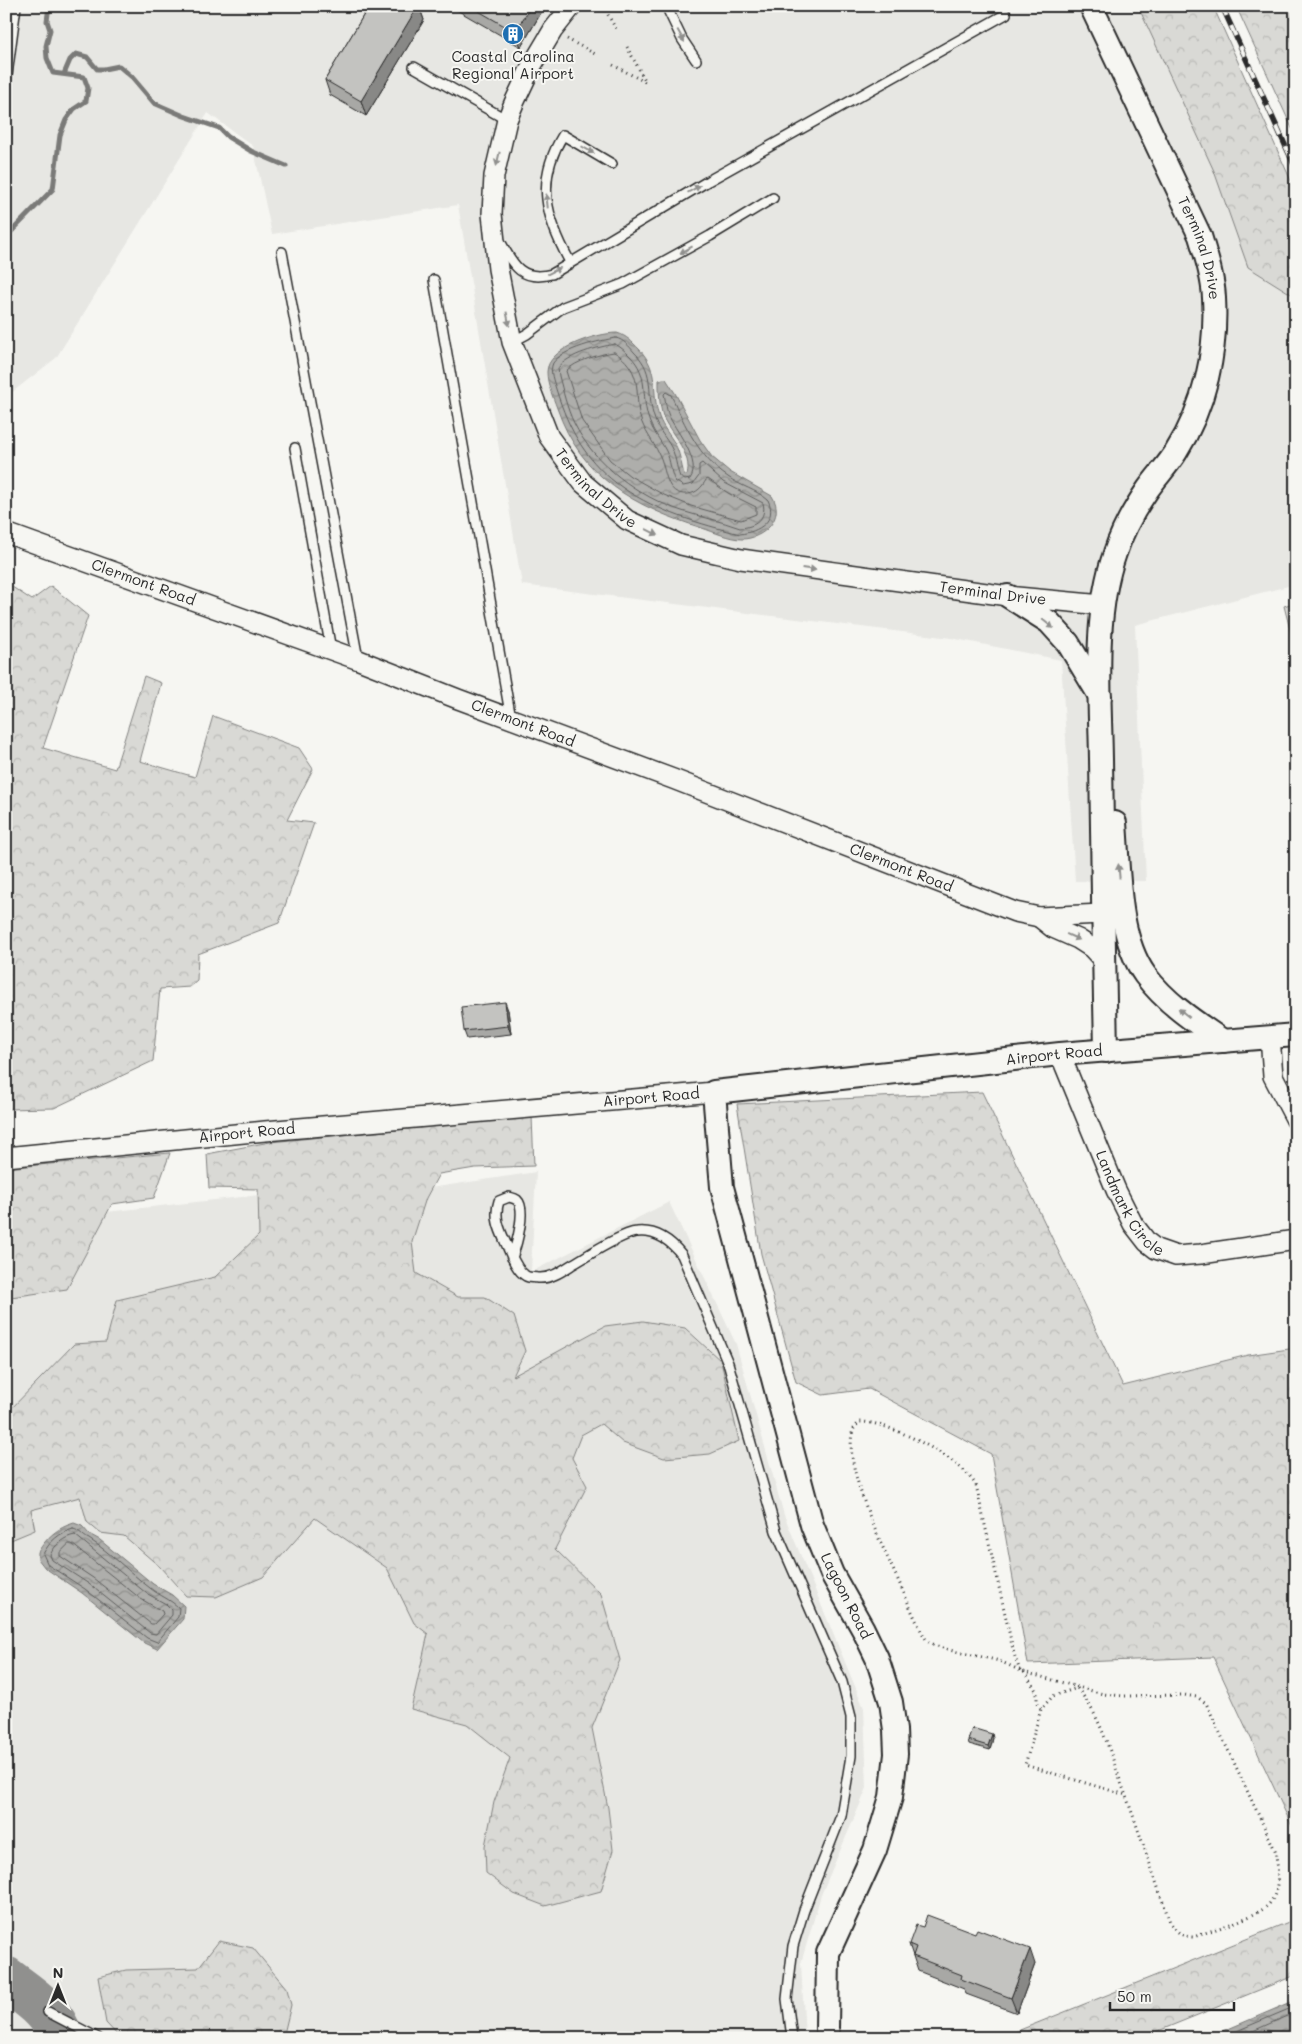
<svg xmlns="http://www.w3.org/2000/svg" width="1302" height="2044" viewBox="0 0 1302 2044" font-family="Mali,sans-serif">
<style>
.built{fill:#e7e7e3}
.forest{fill:url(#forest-crowns);stroke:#828280}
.water{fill:url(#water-waves);stroke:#7a7a78}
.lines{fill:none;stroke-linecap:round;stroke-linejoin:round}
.shore{stroke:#5f5f5e;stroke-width:1}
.stream{stroke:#7a7a78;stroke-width:5}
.taxiway{stroke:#90908e;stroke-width:45}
.service-casing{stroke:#2b2b2b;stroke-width:12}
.minor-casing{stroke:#2b2b2b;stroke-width:22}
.tertiary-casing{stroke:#2b2b2b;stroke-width:26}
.path{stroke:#2b2b2b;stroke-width:3;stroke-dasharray:1 4;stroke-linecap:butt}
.service{stroke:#f6f6f2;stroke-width:9}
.minor{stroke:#f6f6f2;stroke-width:19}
.tertiary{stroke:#f6f6f2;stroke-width:22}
.rail-casing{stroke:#2b2b2b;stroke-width:5.5}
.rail{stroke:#f6f6f2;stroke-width:4;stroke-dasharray:11;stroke-linecap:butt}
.wall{fill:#a8a8a5;stroke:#2b2b2b}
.shaded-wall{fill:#888886;stroke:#2b2b2b}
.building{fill:#c3c3c0;stroke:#2b2b2b}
.oneway{fill:#90908e}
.labels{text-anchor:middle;stroke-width:4;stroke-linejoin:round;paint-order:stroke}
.poi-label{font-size:15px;fill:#2b2b2b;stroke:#f6f6f2}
.street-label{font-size:15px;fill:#2b2b2b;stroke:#f6f6f2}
</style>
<defs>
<pattern id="forest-crowns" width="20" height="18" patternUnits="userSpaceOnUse" patternTransform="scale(1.25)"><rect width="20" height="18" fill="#d9d9d5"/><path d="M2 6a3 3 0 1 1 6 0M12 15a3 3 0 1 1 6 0" fill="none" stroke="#babab7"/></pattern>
<pattern id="water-waves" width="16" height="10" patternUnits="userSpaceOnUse" patternTransform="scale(1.25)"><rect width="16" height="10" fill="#aeaeab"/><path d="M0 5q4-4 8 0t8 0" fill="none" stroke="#8e8e8b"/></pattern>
</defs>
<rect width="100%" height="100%" fill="#f6f6f2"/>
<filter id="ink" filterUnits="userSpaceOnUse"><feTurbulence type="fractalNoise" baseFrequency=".02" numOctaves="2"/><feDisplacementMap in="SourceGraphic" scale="10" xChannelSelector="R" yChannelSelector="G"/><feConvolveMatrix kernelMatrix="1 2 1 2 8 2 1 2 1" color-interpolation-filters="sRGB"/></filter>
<g filter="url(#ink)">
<path class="built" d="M 6,6 L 1159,6 L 1296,306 L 1296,584 L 1135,625 L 1146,881 L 1075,881 L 1061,660 L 951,638 L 522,585 L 458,205 L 272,234 L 253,146 L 208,113 L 56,358 L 6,397 Z
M 536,1172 L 531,1272 L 669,1202 L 736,1344 L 784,1515 L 864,1708 L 867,1788 L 821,1895 L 801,1963 L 805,2038 L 6,2038 L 6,1223 L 323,1188 L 397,1193 Z"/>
<path class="forest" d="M 1138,6 L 1213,6 L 1296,192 L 1296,297 L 1248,267 L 1214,171 Z
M 1236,6 L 1296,6 L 1296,137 Z
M 6,583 L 32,600 L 51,586 L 88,616 L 43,748 L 115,769 L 144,676 L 161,683 L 140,761 L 195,777 L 213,716 L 299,748 L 313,769 L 287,820 L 314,823 L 279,923 L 198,954 L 197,981 L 190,987 L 160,989 L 153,1061 L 54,1108 L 6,1109 Z
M 1296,602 L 1296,653 L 1284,606 Z
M 982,1092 L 1123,1386 L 1248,1355 L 1296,1348 L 1296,1835 L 1213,1657 L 1028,1664 L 991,1454 L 869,1389 L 823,1395 L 796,1382 L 761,1254 L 737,1104 Z
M 532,1117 L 534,1166 L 475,1168 L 439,1174 L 426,1198 L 412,1242 L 416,1273 L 458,1297 L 485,1297 L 514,1316 L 525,1351 L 513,1376 L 605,1326 L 643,1321 L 685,1328 L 721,1361 L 739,1441 L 710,1454 L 664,1458 L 623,1443 L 601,1424 L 581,1435 L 572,1458 L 587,1486 L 555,1549 L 601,1594 L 620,1660 L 592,1728 L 608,1808 L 613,1850 L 601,1891 L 545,1906 L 514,1894 L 486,1873 L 485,1846 L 494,1802 L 510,1758 L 467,1724 L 411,1709 L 428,1634 L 414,1623 L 387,1568 L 315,1518 L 263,1577 L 216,1597 L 186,1596 L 160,1567 L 124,1536 L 100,1533 L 87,1522 L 80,1497 L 31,1510 L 35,1530 L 6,1542 L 6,1414 L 74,1344 L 106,1342 L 117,1300 L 215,1277 L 259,1235 L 258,1189 L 209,1188 L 207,1154 L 270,1142 Z
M 170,1153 L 154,1198 L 112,1204 L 67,1289 L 11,1297 L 6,1291 L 6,1168 Z
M 1296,1919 L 1296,1975 L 1141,2038 L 1000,2038 Z
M 219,1941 L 253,1948 L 287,1989 L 291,2005 L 283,2038 L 120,2038 L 106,2023 L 98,1977 L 126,1970 L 198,1968 Z"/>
<path class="water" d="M 617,333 C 627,336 632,342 639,349 C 660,371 651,391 659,417 C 663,428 670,435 675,444 C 680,453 681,464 684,474 L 687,475 C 693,455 672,435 664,419 C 660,409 659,395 659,384 L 659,380 L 663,379 L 666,379 L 675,393 L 700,440 L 712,457 L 730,472 L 772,496 C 786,518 763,539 742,539 C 729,539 714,532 702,528 C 635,507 581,478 557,408 C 553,397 547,384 547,372 C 547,348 597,333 617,333 Z
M 74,1523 L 82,1526 L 89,1534 L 100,1540 L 153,1584 L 172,1595 L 184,1606 L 183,1619 L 157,1649 L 144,1643 L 82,1593 L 45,1568 L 38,1559 L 38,1552 C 47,1537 57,1528 74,1523 Z
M 1296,2000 L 1296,2038 L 1207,2038 Z"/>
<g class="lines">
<path class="shore" d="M 616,338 C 624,340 629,346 634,352 C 657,374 645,394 655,420 C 659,431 666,438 671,447 C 676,456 676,467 680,477 L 685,480 L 690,479 C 702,462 677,432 670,418 C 666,411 666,402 664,394 L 666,392 L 671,395 C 685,425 699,458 728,477 C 740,486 757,490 768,500 C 778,521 758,532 740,534 C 700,524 658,512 623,488 C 587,463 569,431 556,389 C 554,382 549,371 553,363 C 562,349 601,340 616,338 Z
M 615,344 C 621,347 625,351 630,356 C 649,375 641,394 648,417 C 652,431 660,439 666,451 C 671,461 670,472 675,481 L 683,486 L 693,484 L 699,476 L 699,465 L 702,463 L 723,482 L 763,503 C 767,519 755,527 740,528 C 721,521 701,517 682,511 C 639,497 594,464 574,423 C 567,409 563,391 559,376 L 558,368 C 568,354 599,347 615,344 Z
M 614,352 C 622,356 631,366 634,375 C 639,387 636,403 640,417 C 644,431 653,441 659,454 C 667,469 664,496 688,494 C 697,493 702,487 706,480 L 708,479 L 728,493 L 756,507 L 756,514 L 741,520 L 691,506 L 664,495 L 630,476 L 610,460 L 582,421 L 566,371 C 575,361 600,354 614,352 Z
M 73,1529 C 80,1530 82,1536 89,1539 C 111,1553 129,1572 150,1588 C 160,1596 170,1599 179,1608 L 178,1617 L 157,1642 L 147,1638 L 85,1589 L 48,1565 L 43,1554 C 50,1541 59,1533 73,1529 Z
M 75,1535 L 146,1593 L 166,1604 L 172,1610 L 172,1615 L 156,1634 L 150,1633 L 89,1584 L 52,1560 L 50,1555 C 55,1545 63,1537 75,1535 Z
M 69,1544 L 72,1544 L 141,1599 L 162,1611 L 163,1614 L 154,1624 L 151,1624 L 93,1578 L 60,1556 L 60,1553 Z
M 1220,2038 L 1296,2006
M 1237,2038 L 1296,2012"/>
<path class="stream" d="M 64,74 L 70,60 L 76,54 L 87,57 L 97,69 L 104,69 L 119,66 L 132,77 L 154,103 L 184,116 L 219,128 L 228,137 L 251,151 L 286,166
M 6,237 L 53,189 L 60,135 L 66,120 L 74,109 L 86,101 L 88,88 L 84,77 L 53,73 L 47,58 L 46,46 L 50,30 L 47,21 L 49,6"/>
<path class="taxiway" d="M 6,1979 C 28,1996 53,2010 61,2038"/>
<g class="service-casing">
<path id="service" d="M 669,12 L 682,39 L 696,60
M 414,67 L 507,120
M 6,83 L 16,6
M 500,241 C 513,265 521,282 552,274 L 708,181 L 1006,14
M 282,252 L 358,659
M 570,262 C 546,218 535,181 563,135 L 612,164
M 434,280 L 511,719
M 512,342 L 527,334 L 563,307 L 623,284 L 710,236 L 773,198
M 295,448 L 331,650
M 512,1258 C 516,1246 527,1209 517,1200 C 514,1198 512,1198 509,1197 L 499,1201 C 493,1219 501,1232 508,1248 C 512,1257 517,1271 526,1276 C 529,1278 534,1277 538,1278 C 551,1279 562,1271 573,1264 C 587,1256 622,1233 637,1232 C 656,1230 671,1241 682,1255 L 728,1363 L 776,1531 L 842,1682 L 851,1717 L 851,1756 L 841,1816 L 804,1910 L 793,1946 L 787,1999 L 792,2038
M 48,2012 L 98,2038"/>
</g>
<g class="minor-casing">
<g id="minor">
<path id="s1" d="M 572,6 L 553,30 L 531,67 L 514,103 L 507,120 L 494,176 L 492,214 L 498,269 L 512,342 L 549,437 L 583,483 L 627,520 L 681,545 L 741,559 L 1008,596 L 1102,605"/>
<path id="s2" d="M 6,533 L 359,660 L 458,699 L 673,779 L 1015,912 L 1039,917 L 1102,914"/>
<path d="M 1039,917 L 1053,928 L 1078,939 L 1092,948 L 1104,961"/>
<path d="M 1270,1037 L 1273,1076 L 1296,1120"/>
<path id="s3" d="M 1060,1054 L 1116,1190 L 1133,1224 L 1147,1242 L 1156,1249 L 1176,1256 L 1201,1254 L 1296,1240"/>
<path id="s4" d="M 6,1157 L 265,1131 L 714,1092"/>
</g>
</g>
<g class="tertiary-casing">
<g id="tertiary">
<path id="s5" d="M 1091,6 L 1200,236 C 1206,256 1213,277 1214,298 C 1217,352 1205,406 1176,452 C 1168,465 1157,476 1148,489 C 1135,508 1122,531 1115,553 C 1093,615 1100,693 1101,759 C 1102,856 1104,954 1106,1051"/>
<path d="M 1008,596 L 1049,622 L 1068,643 L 1100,696"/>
<path d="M 1115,823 C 1119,870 1117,936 1145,975 C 1166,1003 1195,1022 1223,1041"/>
<path id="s6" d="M 829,2038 L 827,2029 L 828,1953 L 875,1850 L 891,1797 L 896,1754 L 895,1730 L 891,1702 L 877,1658 L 863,1629 L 832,1574 L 812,1525 L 722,1187 L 714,1092 L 1060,1054 L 1296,1035"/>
</g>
</g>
<path class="path" d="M 603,6 L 616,29
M 567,39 L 597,55
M 627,47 L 646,82
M 613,65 L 645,82
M 1020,1671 L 1014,1654 L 976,1485 C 971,1478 966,1472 960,1467 C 940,1450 886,1421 860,1422 C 856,1426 853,1428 852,1434 C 845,1471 883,1548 899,1582 C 908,1602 916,1623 927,1641 C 948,1653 975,1654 999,1661 C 1007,1664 1016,1669 1024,1672 L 1103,1694 L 1124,1696 L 1184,1695 L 1197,1697 L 1206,1703 L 1275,1850 C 1278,1867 1281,1890 1269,1904 C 1258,1917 1211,1930 1194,1937 C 1181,1937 1177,1932 1170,1922 C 1153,1874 1137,1825 1119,1777 C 1108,1746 1099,1714 1077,1688 L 1053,1696 L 1041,1709 L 1025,1765 L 1126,1795
M 1024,1672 L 1037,1692 L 1037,1701 L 1041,1709"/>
<use href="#service" class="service"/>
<use href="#minor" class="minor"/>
<use href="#tertiary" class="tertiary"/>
<g class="rail-casing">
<path id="rail" d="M 1222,6 L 1296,169"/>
</g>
<use href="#rail" class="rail"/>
</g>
<path class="wall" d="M 369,6 L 419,6 L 424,20 L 366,116 L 330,95 L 325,80 Z
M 450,6 L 545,6 L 521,47 Z
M 508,1010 L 511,1034 L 467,1039 L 464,1031 Z
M 993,1738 L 990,1750 L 969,1744 L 968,1740 Z
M 923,1927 L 1035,1964 L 1017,2013 L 966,1994 L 964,1989 L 918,1971 L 909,1944 Z"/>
<path class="shaded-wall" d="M 418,6 L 419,6 L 424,20 L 366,116 L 361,101 Z
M 531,6 L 545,6 L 521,47 L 515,32 Z
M 505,1002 L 508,1010 L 511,1034 L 508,1026 Z
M 992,1734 L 993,1738 L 990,1750 L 988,1746 Z
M 1030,1949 L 1035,1964 L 1017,2013 L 1011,1998 Z"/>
<path class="building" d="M 369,6 L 418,6 L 361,101 L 325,80 Z
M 470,6 L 531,6 L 515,32 Z
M 505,1002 L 508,1026 L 464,1031 L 461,1007 Z
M 972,1728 L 992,1734 L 988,1746 L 968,1740 Z
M 927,1915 L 975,1933 L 977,1929 L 1030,1949 L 1011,1998 L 961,1979 L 962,1975 L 913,1956 L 916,1947 L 909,1944 L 916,1925 L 923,1927 Z"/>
<defs><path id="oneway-solid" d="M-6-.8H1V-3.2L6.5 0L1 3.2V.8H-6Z" transform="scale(1.25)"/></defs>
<g class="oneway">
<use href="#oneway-solid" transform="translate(681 36) rotate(61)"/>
<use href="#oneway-solid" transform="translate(588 150) rotate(30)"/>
<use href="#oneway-solid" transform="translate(498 159) rotate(103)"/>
<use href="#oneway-solid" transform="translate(694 189) rotate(-30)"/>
<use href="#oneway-solid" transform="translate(547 201) rotate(-96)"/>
<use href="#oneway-solid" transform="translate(686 250) rotate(151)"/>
<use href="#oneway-solid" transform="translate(554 271) rotate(-27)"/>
<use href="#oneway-solid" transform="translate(508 319) rotate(78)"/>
<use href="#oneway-solid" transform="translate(652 532) rotate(26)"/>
<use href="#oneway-solid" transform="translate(809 569) rotate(8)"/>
<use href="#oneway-solid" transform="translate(1048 624) rotate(39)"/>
<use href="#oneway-solid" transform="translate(1119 871) rotate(-95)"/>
<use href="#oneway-solid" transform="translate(1073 937) rotate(24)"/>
<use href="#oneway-solid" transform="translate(1184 1013) rotate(-141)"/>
</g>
</g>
<defs>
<g id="building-disc" transform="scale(1.125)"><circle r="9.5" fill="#1f6fb2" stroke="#f6f6f2"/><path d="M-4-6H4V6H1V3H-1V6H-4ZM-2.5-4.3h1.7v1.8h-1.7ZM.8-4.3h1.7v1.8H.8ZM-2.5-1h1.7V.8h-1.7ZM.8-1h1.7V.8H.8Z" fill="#fff"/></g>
</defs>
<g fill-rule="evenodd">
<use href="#building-disc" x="513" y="34"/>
</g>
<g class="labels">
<g class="poi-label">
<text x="513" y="62">Coastal Carolina<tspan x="513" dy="17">Regional Airport</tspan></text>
</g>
<g class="street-label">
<text dy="5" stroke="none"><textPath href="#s5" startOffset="266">Terminal Drive</textPath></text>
<text dy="5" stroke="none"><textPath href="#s1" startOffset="529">Terminal Drive</textPath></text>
<text dy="5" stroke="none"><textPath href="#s2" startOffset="146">Clermont Road</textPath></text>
<text dy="5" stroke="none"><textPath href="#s1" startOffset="949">Terminal Drive</textPath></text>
<text dy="5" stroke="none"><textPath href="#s2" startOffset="551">Clermont Road</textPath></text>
<text dy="5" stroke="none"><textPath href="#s2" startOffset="956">Clermont Road</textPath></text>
<text dy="5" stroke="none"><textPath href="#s6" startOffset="1331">Airport Road</textPath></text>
<text dy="5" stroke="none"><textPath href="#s4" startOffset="648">Airport Road</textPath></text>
<text dy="5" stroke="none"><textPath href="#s4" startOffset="242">Airport Road</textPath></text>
<text dy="5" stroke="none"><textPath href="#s3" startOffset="166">Landmark Circle</textPath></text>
<text transform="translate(846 1596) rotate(63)" y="5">Lagoon Road</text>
</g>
</g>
<rect width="1302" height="2044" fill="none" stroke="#f6f6f2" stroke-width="25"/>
<rect x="12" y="12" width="1277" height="2019" fill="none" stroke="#2b2b2b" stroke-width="2" filter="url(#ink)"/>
<g transform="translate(58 1986)" stroke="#f6f6f2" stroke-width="4" paint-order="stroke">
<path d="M0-4L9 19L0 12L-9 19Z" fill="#2b2b2b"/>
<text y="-8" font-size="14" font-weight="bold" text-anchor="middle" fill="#2b2b2b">N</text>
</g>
<path d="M1110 2002v8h124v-8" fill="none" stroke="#2b2b2b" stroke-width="2.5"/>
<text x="1117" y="2002" font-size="15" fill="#2b2b2b" stroke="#f6f6f2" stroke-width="4" paint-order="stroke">50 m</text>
</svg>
